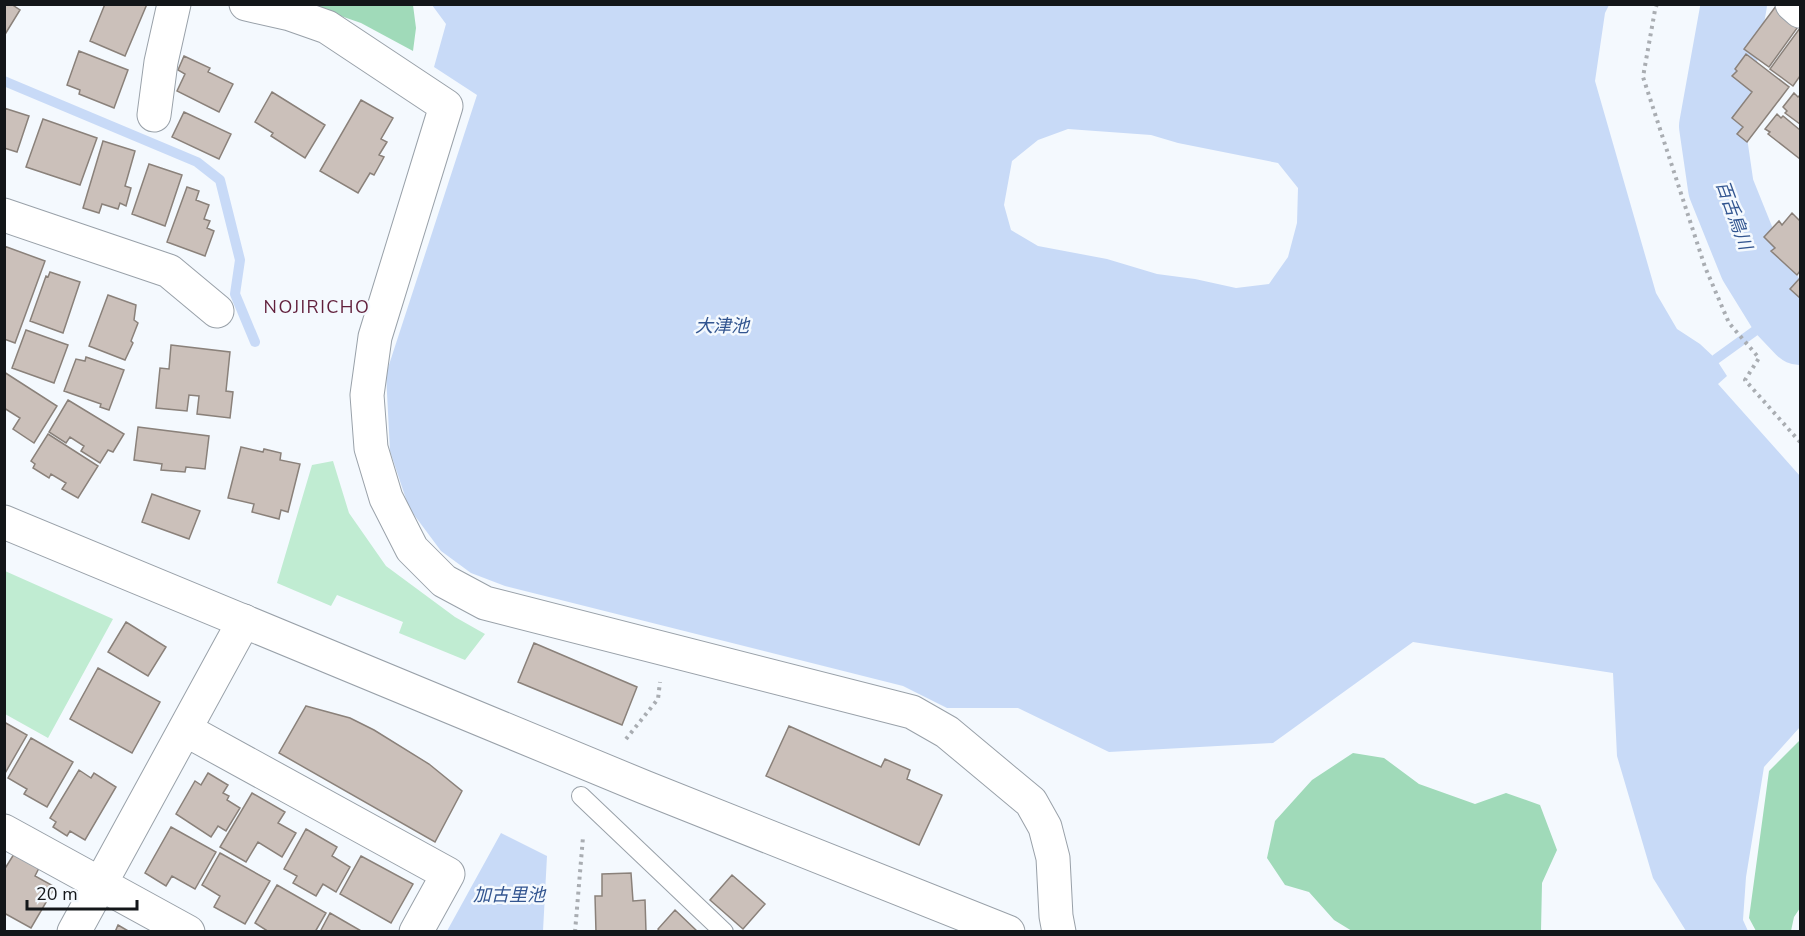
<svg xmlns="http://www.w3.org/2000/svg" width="1805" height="936" viewBox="0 0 1805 936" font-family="'Nunito Sans','Noto Sans JP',sans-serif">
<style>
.green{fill:#c0ecd2}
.forest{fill:#a0dab9}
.water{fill:#c8daf7;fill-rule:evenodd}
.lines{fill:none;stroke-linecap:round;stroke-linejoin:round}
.stream{stroke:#c8daf7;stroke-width:10}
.river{stroke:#c8daf7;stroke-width:66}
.building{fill:#cbc0ba;stroke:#8a817a;stroke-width:1.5}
.service-casing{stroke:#99a1a9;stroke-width:20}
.minor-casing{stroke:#99a1a9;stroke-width:35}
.tertiary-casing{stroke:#99a1a9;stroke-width:35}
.path{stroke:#a9adb2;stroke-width:4;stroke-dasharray:3 4.5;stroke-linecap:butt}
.service{stroke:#fff;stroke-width:18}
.minor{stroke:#fff;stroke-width:33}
.tertiary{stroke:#fff;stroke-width:33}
.labels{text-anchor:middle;stroke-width:5;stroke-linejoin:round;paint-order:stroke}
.water-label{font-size:18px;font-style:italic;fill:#325590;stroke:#f4f9fe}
.neighbourhood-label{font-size:18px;letter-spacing:1.5px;fill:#611f3b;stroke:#f4f9fe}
</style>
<rect width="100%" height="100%" fill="#f4f9fe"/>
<path class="green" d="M 333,461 L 349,513 L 386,566 L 455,617 L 485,634 L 465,660 L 399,633 L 403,622 L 337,595 L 331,606 L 277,583 L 312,465 Z
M 5,571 L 113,619 L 48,738 L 5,714 Z"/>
<path class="forest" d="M 309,5 L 413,5 L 416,28 L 413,51 L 361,23 Z
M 1800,740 L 1800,908 L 1794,917 L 1791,931 L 1756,931 L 1749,918 L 1769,771 Z
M 1353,753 L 1384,758 L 1419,784 L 1475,804 L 1506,793 L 1540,805 L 1557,850 L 1542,883 L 1541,931 L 1352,931 L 1334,920 L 1309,892 L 1285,885 L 1267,858 L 1275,821 L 1312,780 Z"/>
<path class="water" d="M 432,5 L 1609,5 L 1605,13 L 1595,81 L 1656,293 L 1677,329 L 1700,344 L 1716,359 L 1727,376 L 1718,384 L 1800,476 L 1800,727 L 1764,767 L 1746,877 L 1743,920 L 1748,931 L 1686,931 L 1653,878 L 1617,756 L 1613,673 L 1413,642 L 1273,743 L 1109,752 L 1018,708 L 947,708 L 903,686 L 505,586 L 471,573 L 441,551 L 409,508 L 390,451 L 386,374 L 477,95 L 434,67 L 446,24 ZM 1068,129 L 1151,135 L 1178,143 L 1278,163 L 1298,188 L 1297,223 L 1288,257 L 1269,284 L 1236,288 L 1195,279 L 1157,274 L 1107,259 L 1038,246 L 1011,230 L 1004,205 L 1012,161 L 1038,140 Z
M 501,833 L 547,856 L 543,931 L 447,931 Z"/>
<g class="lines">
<path class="stream" d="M 4,81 L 197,162 L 220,180 L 240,260 L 235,294 L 255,342
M 1716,359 L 1781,312"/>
<path class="river" d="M 1734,4 L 1712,126 L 1721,188 L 1752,265 L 1781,312 L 1800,332"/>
</g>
<path class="building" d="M 4,4 L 11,4 L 20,10 L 4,36 Z
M 105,4 L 147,4 L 125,56 L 90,41 Z
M 1776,6 L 1800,24 L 1769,67 L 1744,49 Z
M 1800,28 L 1800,76 L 1793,86 L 1770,69 Z
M 79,51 L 128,70 L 114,108 L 79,94 L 80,90 L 67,85 Z
M 1746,54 L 1789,87 L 1747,142 L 1737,134 L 1743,127 L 1732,118 L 1752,92 L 1732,76 L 1737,71 L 1735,69 Z
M 184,56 L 210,68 L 208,72 L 233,84 L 219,112 L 177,91 L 185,74 L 178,70 Z
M 272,92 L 325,125 L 305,158 L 271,136 L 273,133 L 255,122 Z
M 1794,93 L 1798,97 L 1800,95 L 1800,124 L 1785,113 L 1787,111 L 1783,107 Z
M 361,100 L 393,118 L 381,139 L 387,142 L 379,155 L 384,157 L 374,175 L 370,173 L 358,193 L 320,171 Z
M 4,108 L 29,116 L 17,152 L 4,148 Z
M 184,112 L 231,134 L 219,159 L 172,137 Z
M 1777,114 L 1781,118 L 1783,116 L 1800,130 L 1800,159 L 1768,134 L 1770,132 L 1765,129 Z
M 43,119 L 97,138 L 80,185 L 26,167 Z
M 103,141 L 135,151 L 125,186 L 131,188 L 126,206 L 120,203 L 118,209 L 102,204 L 99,213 L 83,208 Z
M 149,164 L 182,175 L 165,226 L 132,214 Z
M 187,187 L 199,191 L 196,200 L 209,205 L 204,219 L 210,221 L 207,228 L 214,231 L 205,256 L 167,242 Z
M 1792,213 L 1800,221 L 1800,271 L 1797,275 L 1771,251 L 1775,248 L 1764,237 L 1779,221 L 1782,225 Z
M 4,246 L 45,261 L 15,343 L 4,339 Z
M 50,272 L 80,282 L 63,333 L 30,321 L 46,276 L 48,277 Z
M 1800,278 L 1800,298 L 1790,289 Z
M 108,295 L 136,305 L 134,320 L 138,323 L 131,341 L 133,343 L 125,360 L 89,346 Z
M 26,330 L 68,345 L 54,383 L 12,368 Z
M 171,345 L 230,352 L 226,391 L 233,392 L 230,418 L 197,414 L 199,396 L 189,395 L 187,411 L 156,408 L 160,368 L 169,369 Z
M 86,357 L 124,370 L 109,410 L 100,407 L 101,404 L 64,391 L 76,359 L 85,361 Z
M 4,372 L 57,406 L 34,443 L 13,429 L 20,418 L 4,408 Z
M 68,400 L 124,434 L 113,452 L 108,450 L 100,463 L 81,451 L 84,446 L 70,437 L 66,443 L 49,432 Z
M 138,427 L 209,436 L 205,469 L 186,467 L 185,472 L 161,470 L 162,464 L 134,460 Z
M 48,434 L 98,466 L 78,498 L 62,489 L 66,483 L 51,474 L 49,478 L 33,468 L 35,464 L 31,461 Z
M 241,447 L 263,452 L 264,449 L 281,453 L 280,460 L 300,464 L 288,512 L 281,510 L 279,519 L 252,512 L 254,504 L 228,498 Z
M 152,494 L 200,511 L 189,539 L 142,522 Z
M 126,622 L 166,647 L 148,676 L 108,652 Z
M 534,643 L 637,687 L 622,725 L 518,682 Z
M 98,668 L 160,702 L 132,753 L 70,719 Z
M 306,706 L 350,718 L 374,730 L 429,764 L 462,791 L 435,842 L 279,753 Z
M 4,722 L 27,735 L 4,775 Z
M 789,726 L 881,767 L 885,759 L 910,770 L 907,779 L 942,795 L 919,845 L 766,776 Z
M 31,738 L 73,762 L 47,807 L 24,794 L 27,789 L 8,778 Z
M 79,770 L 91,778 L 94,773 L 116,787 L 85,840 L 70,831 L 67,836 L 53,827 L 56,822 L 50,818 Z
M 208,773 L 228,785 L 223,793 L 229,796 L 227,800 L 240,808 L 226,831 L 218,826 L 211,837 L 176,814 L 195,781 L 201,785 Z
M 252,793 L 285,812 L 278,823 L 296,833 L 282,857 L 258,842 L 246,862 L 220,847 Z
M 171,827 L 216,852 L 195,889 L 172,876 L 166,886 L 145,873 Z
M 306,829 L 337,847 L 332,856 L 350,867 L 336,892 L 323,884 L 316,896 L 293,883 L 297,876 L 284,869 Z
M 220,853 L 270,881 L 245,924 L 214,907 L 220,896 L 202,885 Z
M 14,854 L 39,868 L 35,876 L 55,887 L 31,928 L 4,913 L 4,870 Z
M 361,856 L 413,884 L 391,923 L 340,894 Z
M 631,873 L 633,901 L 645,900 L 646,932 L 596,932 L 595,896 L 602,896 L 602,874 Z
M 732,875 L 765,904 L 743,929 L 710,900 Z
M 277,885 L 326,913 L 315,932 L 269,932 L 255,923 Z
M 675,910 L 698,932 L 660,932 L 658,929 Z
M 330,913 L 363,932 L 320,932 Z
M 118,925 L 130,932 L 115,932 Z"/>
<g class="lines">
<g class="service-casing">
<path id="service" d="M 581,796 L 724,932"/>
</g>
<g class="minor-casing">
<path id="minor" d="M 1792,4 L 1800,11
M 154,115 L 161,62 L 174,4
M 4,215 L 169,271 L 217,311
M 186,730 L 448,874 L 416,932
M 4,831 L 188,932
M 74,932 L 244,621"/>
</g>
<g class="tertiary-casing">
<path id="tertiary" d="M 246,4 L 290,14 L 327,27 L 446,106 L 375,337 L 367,395 L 371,448 L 386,498 L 412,549 L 444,581 L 485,603 L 912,712 L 947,732 L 1031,802 L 1045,827 L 1053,858 L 1056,916 L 1059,932
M 4,522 L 644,787 L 1008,932"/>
</g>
<path class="path" d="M 1657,4 L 1655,10 L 1643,77 L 1705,267 L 1729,323 L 1759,358 L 1745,380 L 1800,442
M 626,739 L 658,699 L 660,682
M 575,932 L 583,837"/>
<use href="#service" class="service"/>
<use href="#minor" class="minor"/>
<use href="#tertiary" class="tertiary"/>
</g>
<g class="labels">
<g class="water-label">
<text transform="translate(1734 215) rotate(70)" y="6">百舌鳥川</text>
<text x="722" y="332">大津池</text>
<text x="509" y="901">加古里池</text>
</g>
<g class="neighbourhood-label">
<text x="317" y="313">NOJIRICHO</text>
</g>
</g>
<rect width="1805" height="936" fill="none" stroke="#131619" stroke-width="12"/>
<path d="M27 900v9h110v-9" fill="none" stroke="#131619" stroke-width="3"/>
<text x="36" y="900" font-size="18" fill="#131619" stroke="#f4f9fe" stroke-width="4.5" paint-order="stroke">20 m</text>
</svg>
